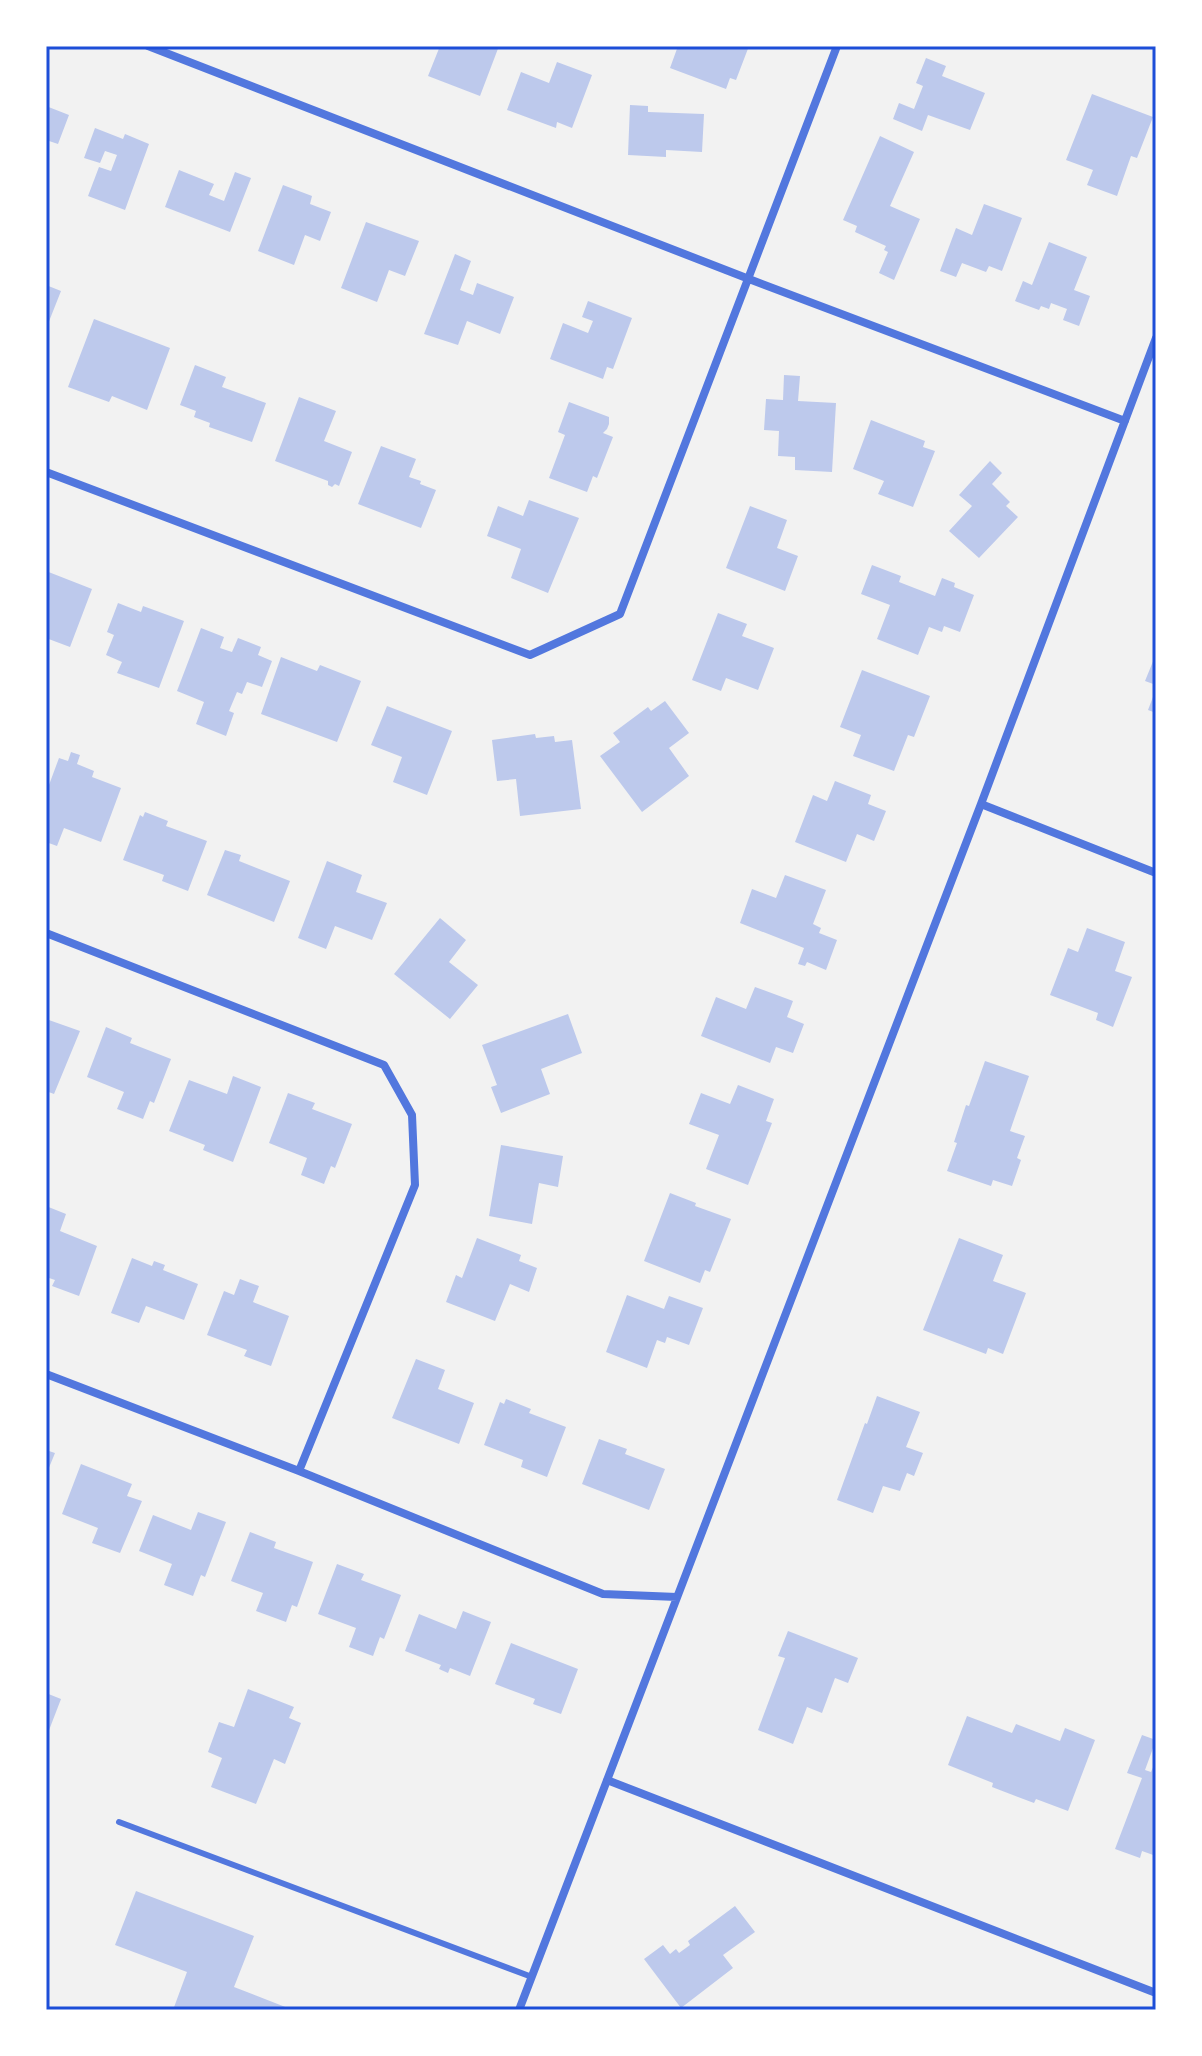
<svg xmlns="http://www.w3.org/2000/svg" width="1202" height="2056" viewBox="0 0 1202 2056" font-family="Inter,sans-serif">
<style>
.building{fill:#bdc9ec}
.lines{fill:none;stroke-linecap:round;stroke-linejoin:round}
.service{stroke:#5277de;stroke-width:6}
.minor{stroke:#5277de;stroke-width:8}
.neatline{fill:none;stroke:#1d4ed8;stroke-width:3}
</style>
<rect width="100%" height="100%" fill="#f2f2f2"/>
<path class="building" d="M 440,46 L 499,46 L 480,96 L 428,76 Z
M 678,46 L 749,46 L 736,80 L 730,78 L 726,89 L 670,68 Z
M 926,58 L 946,66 L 942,76 L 985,93 L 970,130 L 928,115 L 922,131 L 893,119 L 899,103 L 914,109 L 923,86 L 916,83 Z
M 557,62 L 592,75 L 572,128 L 557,122 L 556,128 L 507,110 L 521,72 L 549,83 Z
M 1092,94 L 1153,117 L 1137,158 L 1131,156 L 1117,196 L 1087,185 L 1093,170 L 1066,160 Z
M 630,105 L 648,106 L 648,112 L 704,114 L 702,152 L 666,150 L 666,157 L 628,155 Z
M 46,106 L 69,115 L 58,144 L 46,140 Z
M 95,128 L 123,139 L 125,134 L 149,144 L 125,210 L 88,196 L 99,167 L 111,171 L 117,155 L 105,151 L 100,163 L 84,158 Z
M 880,136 L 914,152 L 890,206 L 920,219 L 894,280 L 879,273 L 888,252 L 884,250 L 886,246 L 855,232 L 857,226 L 843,220 Z
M 179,170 L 214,184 L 209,195 L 224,201 L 235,172 L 251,178 L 230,232 L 165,207 Z
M 283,185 L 312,196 L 310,204 L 331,212 L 320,241 L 305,235 L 294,265 L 258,251 Z
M 984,204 L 1022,218 L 1002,271 L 989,266 L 986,272 L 962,263 L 956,277 L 940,271 L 956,228 L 972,235 Z
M 366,222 L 419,241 L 405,276 L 389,270 L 377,302 L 341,288 Z
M 1049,242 L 1087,257 L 1074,290 L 1090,296 L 1079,326 L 1063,320 L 1067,309 L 1051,303 L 1049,309 L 1041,306 L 1039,310 L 1015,301 L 1023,281 L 1032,285 Z
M 455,254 L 471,261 L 460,290 L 473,295 L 477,283 L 514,297 L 500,334 L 467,321 L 458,345 L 424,334 Z
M 46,285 L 61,291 L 46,329 Z
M 588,301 L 632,318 L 613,369 L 607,367 L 603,379 L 550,359 L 563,323 L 588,333 L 593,321 L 582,317 Z
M 94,319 L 170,348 L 147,410 L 112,396 L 109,402 L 68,387 Z
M 195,365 L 226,377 L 222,387 L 266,403 L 252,442 L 209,427 L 210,423 L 194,417 L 196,411 L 180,405 Z
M 784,375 L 800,376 L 798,401 L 836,403 L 832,472 L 795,470 L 795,457 L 778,456 L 779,431 L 764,430 L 766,399 L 783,400 Z
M 299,397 L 336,411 L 324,441 L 352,452 L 339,486 L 335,484 L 332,487 L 328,485 L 328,481 L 275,461 Z
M 569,402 L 609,417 L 609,424 L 607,429 L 603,433 L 613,437 L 597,478 L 593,476 L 587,492 L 549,478 L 565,435 L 558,432 Z
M 871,420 L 925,441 L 923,447 L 935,451 L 913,507 L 878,494 L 884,481 L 853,469 Z
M 381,446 L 416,459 L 409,477 L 421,481 L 420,484 L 436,490 L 421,528 L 358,504 Z
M 990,461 L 1002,473 L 992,484 L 1010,502 L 1006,506 L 1018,517 L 979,558 L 949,531 L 972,506 L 959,495 Z
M 529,500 L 579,518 L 548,593 L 511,578 L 521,549 L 487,536 L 498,506 L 523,516 Z
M 750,506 L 787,520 L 777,548 L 798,556 L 785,591 L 726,568 Z
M 872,565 L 901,576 L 899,582 L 935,596 L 942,578 L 955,583 L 954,587 L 974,595 L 960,632 L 944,626 L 942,632 L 929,627 L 918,655 L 877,639 L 890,605 L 861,594 Z
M 46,571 L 92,589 L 70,647 L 46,638 Z
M 118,603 L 141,612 L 143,606 L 184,621 L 159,688 L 117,673 L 122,662 L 106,655 L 114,635 L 107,632 Z
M 718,613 L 747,624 L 742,636 L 774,648 L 758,690 L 726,678 L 721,691 L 692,680 Z
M 201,628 L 224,637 L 220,648 L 232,652 L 238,638 L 261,647 L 258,655 L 272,661 L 262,687 L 247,682 L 242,694 L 237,692 L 229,711 L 234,713 L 226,736 L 196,724 L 204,702 L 177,691 Z
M 1156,654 L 1156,685 L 1145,681 Z
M 281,657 L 317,671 L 320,665 L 361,681 L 337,742 L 261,714 Z
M 862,670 L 930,696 L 914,737 L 908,735 L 894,771 L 853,756 L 861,735 L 840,727 Z
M 1156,689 L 1156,713 L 1148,710 Z
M 665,701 L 689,733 L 669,748 L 689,776 L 642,812 L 600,756 L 620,742 L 613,733 L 648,707 L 651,711 Z
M 387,706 L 452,731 L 427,795 L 393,782 L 402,757 L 371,745 Z
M 535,734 L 536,738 L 554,736 L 555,742 L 572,740 L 581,809 L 520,816 L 516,779 L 497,781 L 492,740 Z
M 71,752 L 80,755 L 77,764 L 94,771 L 92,777 L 121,788 L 101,842 L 64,828 L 57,846 L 46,842 L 46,793 L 59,758 L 68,761 Z
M 835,781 L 871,795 L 868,804 L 886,811 L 874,841 L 857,834 L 846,862 L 795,842 L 813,795 L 827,801 Z
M 145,812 L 168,821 L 166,826 L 207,841 L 188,891 L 162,881 L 164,875 L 123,860 L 140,815 L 143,817 Z
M 225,850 L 241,855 L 239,861 L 290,881 L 274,922 L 207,895 Z
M 327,861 L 362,875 L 356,892 L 387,903 L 372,940 L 335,926 L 326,949 L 298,938 Z
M 785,875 L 826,890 L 813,924 L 821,928 L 819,933 L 837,940 L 826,970 L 807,962 L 805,966 L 798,964 L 804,948 L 740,923 L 752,889 L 776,898 Z
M 440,918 L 466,940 L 449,962 L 478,985 L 450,1019 L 394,974 Z
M 1087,928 L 1125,942 L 1115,971 L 1132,977 L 1113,1027 L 1096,1020 L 1098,1013 L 1050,995 L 1068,948 L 1078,952 Z
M 755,987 L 793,1001 L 787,1017 L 804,1024 L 793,1053 L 776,1047 L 770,1063 L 701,1036 L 716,997 L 746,1009 Z
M 568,1014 L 582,1053 L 541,1069 L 550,1094 L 501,1113 L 491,1087 L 497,1085 L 482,1045 Z
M 46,1019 L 80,1031 L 54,1094 L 46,1091 Z
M 106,1027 L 132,1038 L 130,1043 L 171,1059 L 154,1103 L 150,1101 L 143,1119 L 117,1109 L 124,1092 L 87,1077 Z
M 985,1061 L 1029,1076 L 1010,1131 L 1025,1136 L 1017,1158 L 1021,1160 L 1012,1186 L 993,1180 L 991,1186 L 947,1171 L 957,1143 L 954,1142 L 966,1105 L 969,1106 Z
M 233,1076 L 261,1087 L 233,1162 L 203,1150 L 205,1145 L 169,1131 L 189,1080 L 227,1094 Z
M 738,1085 L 774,1099 L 766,1121 L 772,1123 L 748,1185 L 706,1169 L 719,1135 L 689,1124 L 701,1093 L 730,1104 Z
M 288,1093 L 315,1103 L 312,1109 L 352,1124 L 335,1168 L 331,1166 L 324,1184 L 301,1175 L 307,1158 L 269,1143 Z
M 501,1145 L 563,1156 L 558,1187 L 539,1183 L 532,1224 L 489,1216 Z
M 670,1193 L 696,1203 L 695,1206 L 731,1219 L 710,1272 L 705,1270 L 700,1283 L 644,1261 Z
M 46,1206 L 66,1214 L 60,1231 L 97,1246 L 79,1296 L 52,1286 L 55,1280 L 46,1277 Z
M 477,1238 L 521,1255 L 519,1261 L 537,1268 L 529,1292 L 510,1284 L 495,1321 L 446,1302 L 456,1275 L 462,1278 Z
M 959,1238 L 1003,1255 L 993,1281 L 1026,1293 L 1003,1354 L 988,1348 L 986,1354 L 923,1330 Z
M 132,1258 L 152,1266 L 154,1261 L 165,1265 L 163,1270 L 198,1284 L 184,1320 L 146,1306 L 139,1323 L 111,1313 Z
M 240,1279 L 259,1286 L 253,1302 L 289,1316 L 271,1366 L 244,1356 L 247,1350 L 207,1335 L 224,1291 L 234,1295 Z
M 627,1295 L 664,1309 L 669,1296 L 703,1308 L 689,1345 L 667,1337 L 665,1343 L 657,1340 L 647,1368 L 606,1352 Z
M 416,1359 L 445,1370 L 438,1389 L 474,1403 L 459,1444 L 392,1418 Z
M 877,1396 L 920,1412 L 906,1447 L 923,1453 L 914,1476 L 907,1473 L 900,1491 L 883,1486 L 873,1513 L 837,1500 L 865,1423 L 867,1424 Z
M 506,1399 L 531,1409 L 529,1413 L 566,1427 L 547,1477 L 521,1467 L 523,1460 L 484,1445 L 500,1402 L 504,1404 Z
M 599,1439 L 627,1449 L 625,1454 L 665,1469 L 649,1510 L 582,1484 Z
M 46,1450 L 55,1453 L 46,1475 Z
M 81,1464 L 132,1484 L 127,1496 L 142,1501 L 120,1553 L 92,1543 L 98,1528 L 62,1514 Z
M 198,1512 L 226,1522 L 205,1577 L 201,1575 L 193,1596 L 164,1585 L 172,1564 L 139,1551 L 153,1515 L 191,1530 Z
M 250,1532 L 276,1542 L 274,1548 L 313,1562 L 297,1607 L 292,1605 L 286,1622 L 256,1611 L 263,1593 L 231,1581 Z
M 337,1564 L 364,1574 L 361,1580 L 401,1595 L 384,1639 L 380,1637 L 373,1656 L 349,1647 L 356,1628 L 318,1614 Z
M 463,1611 L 491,1622 L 470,1676 L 450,1668 L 448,1673 L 439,1669 L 441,1665 L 405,1651 L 419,1614 L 456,1629 Z
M 788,1631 L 858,1658 L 848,1683 L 835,1678 L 822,1713 L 807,1707 L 793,1744 L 758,1730 L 785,1658 L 778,1656 Z
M 511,1643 L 578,1669 L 561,1714 L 533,1704 L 535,1699 L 495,1684 Z
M 248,1689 L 294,1707 L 289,1718 L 301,1723 L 285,1764 L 274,1759 L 256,1804 L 211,1787 L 222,1758 L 208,1752 L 219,1722 L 234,1727 Z
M 46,1693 L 61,1699 L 46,1738 Z
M 967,1716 L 1012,1733 L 1016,1724 L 1060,1741 L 1065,1728 L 1095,1740 L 1068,1811 L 1036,1799 L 1034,1803 L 992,1787 L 993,1783 L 948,1765 Z
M 1142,1735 L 1156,1740 L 1145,1770 L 1151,1772 L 1156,1760 L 1156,1856 L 1142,1851 L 1140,1858 L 1115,1849 L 1142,1778 L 1127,1773 Z
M 136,1891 L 254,1936 L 234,1987 L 293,2010 L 173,2010 L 187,1972 L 115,1945 Z
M 735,1906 L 755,1932 L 723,1955 L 733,1968 L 681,2008 L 644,1959 L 663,1945 L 670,1954 L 676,1949 L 679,1953 L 690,1945 L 688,1941 Z"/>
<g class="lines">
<path class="service" d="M 119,1822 L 532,1977"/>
<path class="minor" d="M 148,46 L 749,279 L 1125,421
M 46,472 L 530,655 L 620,614 L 837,46
M 981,804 L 1156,873
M 46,933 L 384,1065 L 412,1115 L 415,1185 L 299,1471
M 46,1374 L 299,1471 L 603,1594 L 677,1597
M 607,1780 L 1156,1993
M 519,2010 L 981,804 L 1156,338"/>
</g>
<rect width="1202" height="2056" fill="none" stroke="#ffffff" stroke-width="96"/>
<rect x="48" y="48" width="1106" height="1960" class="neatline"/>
</svg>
